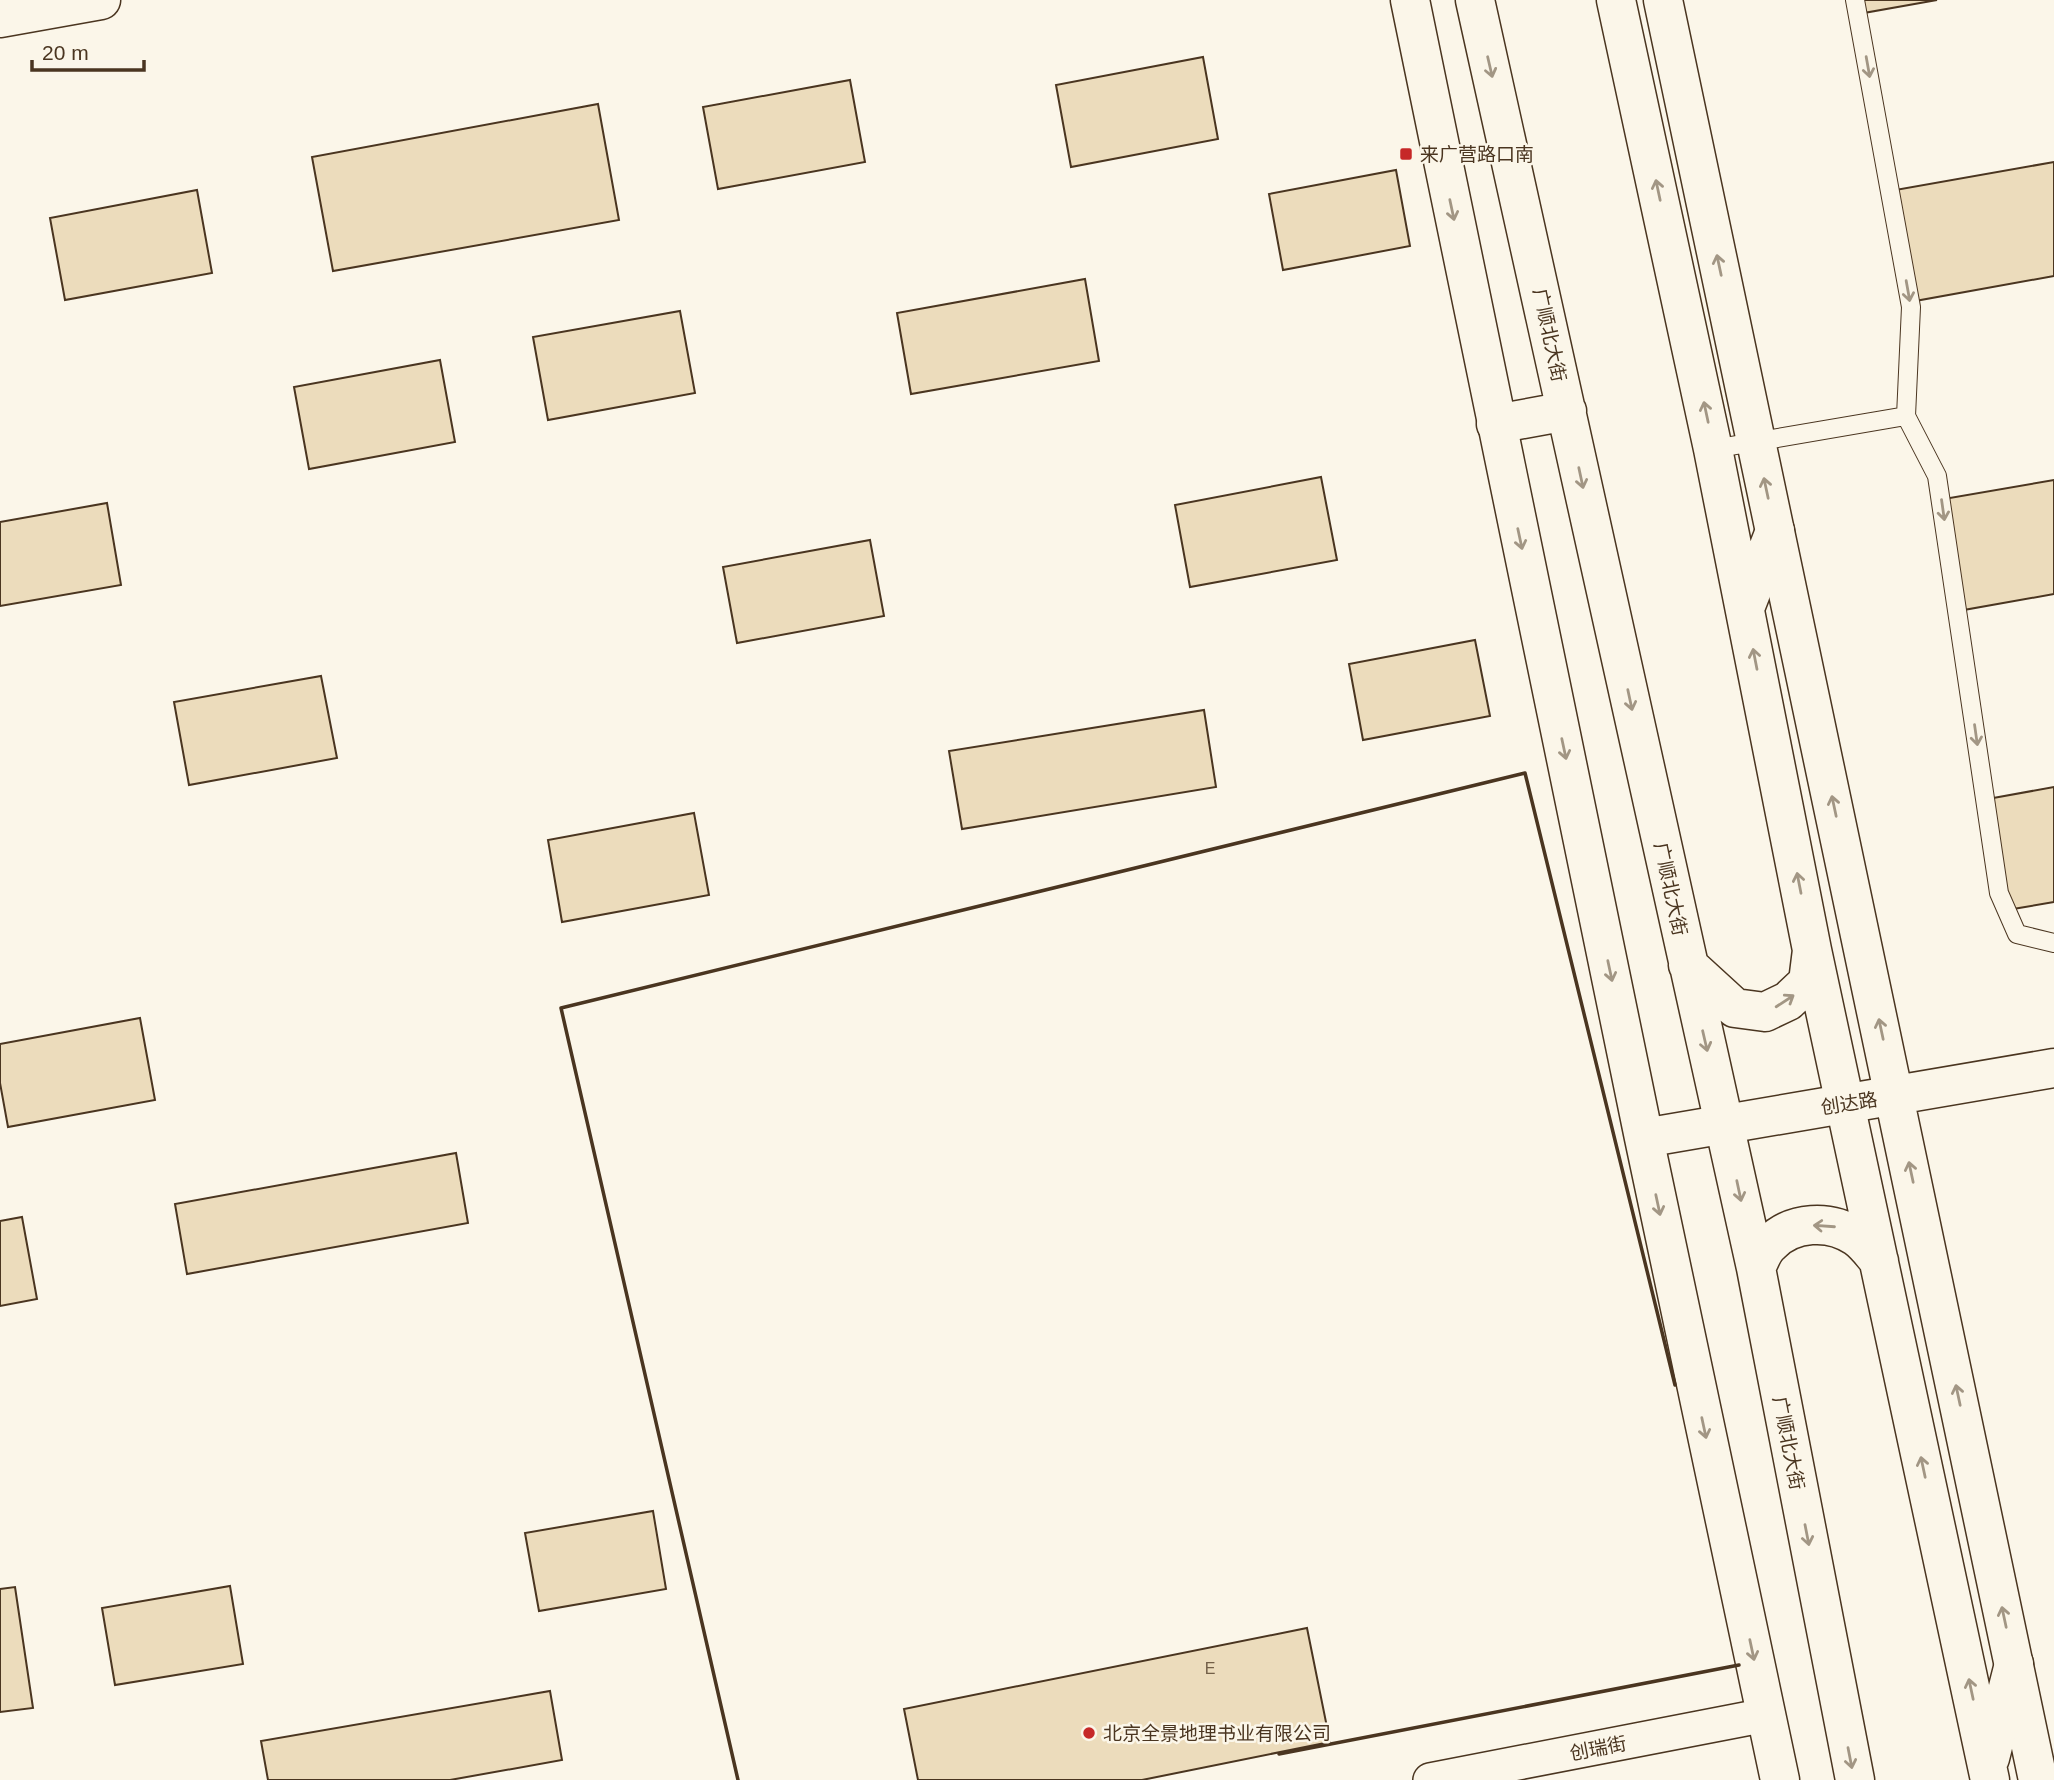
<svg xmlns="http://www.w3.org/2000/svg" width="2054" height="1780" viewBox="0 0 2054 1780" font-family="Helvetica,'Noto Sans SC',sans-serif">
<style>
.building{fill:#ecdcbc;stroke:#4a3520;stroke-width:2}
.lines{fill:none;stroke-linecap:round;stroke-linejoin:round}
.lane-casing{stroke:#4a3520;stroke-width:20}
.street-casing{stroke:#4a3520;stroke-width:36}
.secondary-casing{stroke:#4a3520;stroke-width:41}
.primary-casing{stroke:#4a3520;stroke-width:41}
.lane{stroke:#fbf6e9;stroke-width:18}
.street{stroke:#fbf6e9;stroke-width:33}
.secondary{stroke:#fbf6e9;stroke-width:38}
.primary{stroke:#fbf6e9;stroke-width:38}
.wall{stroke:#4a3520;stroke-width:3.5}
.oneway{stroke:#a29684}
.poi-dot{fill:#c62828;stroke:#fbf6e9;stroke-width:2.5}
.labels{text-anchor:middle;stroke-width:5;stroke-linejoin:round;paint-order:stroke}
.number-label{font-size:16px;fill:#725f47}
.poi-label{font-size:19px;fill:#4a3520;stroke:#fbf6e9;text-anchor:start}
.street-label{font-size:19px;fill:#4a3520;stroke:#fbf6e9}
</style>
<rect width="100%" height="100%" fill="#fbf6e9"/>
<path class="building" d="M 1855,0 L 1937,0 L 1858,14 Z
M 1203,57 L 1218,139 L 1071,167 L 1056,85 Z
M 850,80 L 865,162 L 718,189 L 703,107 Z
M 598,104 L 619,220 L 333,271 L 312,157 Z
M 2054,162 L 2054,276 L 1904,303 L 1884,192 Z
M 1396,170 L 1410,246 L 1283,270 L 1269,194 Z
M 197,190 L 212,273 L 65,300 L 50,218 Z
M 1085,279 L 1099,361 L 911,394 L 897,313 Z
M 680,311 L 695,393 L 548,420 L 533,337 Z
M 440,360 L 455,442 L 309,469 L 294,387 Z
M 1321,477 L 1337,560 L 1190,587 L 1175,505 Z
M 2054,480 L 2054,594 L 1958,611 L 1938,500 Z
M 107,503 L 121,585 L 0,606 L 0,522 Z
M 870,540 L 884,616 L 737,643 L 723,567 Z
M 1475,640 L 1490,716 L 1363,740 L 1349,664 Z
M 321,676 L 337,758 L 189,785 L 174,702 Z
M 1204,710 L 1216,787 L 962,829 L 949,751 Z
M 2054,787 L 2054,902 L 2001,911 L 1982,800 Z
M 694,813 L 709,895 L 562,922 L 548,840 Z
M 140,1018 L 155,1100 L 8,1127 L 0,1083 L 0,1044 Z
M 456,1153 L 468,1223 L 187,1274 L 175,1204 Z
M 22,1217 L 37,1299 L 0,1306 L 0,1221 Z
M 653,1511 L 666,1589 L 539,1611 L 525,1533 Z
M 230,1586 L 243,1664 L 115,1685 L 102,1608 Z
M 15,1587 L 33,1708 L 0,1712 L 0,1589 Z
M 1307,1628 L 1330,1742 L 1142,1780 L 918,1780 L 904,1709 Z
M 550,1691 L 562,1760 L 450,1780 L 268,1780 L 261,1741 Z"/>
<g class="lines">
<g class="lane-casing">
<path id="lane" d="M 1855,0 L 1911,307 L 1906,416 L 1937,476 L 1999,893 L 2017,934 L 2054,943
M 1713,449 L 1906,416"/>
</g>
<g class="street-casing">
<path id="street" d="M 1430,1780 L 1766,1715"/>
</g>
<g class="secondary-casing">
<path id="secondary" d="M 1410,0 L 1644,1138 L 1780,1780
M 1663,0 L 2038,1780
M 0,18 L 101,0
M 1644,1138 L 2054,1068"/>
</g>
<g class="primary-casing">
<path id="primary" d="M 1475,0 L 1756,1268 L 1855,1780
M 1616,0 L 1713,449 L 1812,950 L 1990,1780
M 1496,424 L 1567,411
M 1745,608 L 1775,531
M 1688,965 L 1735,1008 L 1765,1012 L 1788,1001 L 1808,982 L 1812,950
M 1756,1268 C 1760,1260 1763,1250 1770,1244 C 1792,1221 1830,1219 1856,1237 C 1865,1243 1872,1253 1879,1261
M 1990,1758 L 2014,1664"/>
</g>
<use href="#lane" class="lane"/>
<use href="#street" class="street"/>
<use href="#secondary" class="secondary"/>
<use href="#primary" class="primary"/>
<path class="wall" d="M 1279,1754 L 1739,1665
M 738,1780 L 561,1008 L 1525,773 L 1675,1385"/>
</g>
<defs><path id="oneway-shaft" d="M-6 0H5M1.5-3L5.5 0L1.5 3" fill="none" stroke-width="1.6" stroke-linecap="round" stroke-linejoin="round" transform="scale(1.75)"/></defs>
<g class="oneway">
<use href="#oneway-shaft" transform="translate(1490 67) rotate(77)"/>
<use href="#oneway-shaft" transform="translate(1868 67) rotate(80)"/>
<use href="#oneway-shaft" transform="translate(1658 190) rotate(-102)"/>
<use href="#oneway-shaft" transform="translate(1452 210) rotate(78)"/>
<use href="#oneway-shaft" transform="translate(1719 265) rotate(-102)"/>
<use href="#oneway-shaft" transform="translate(1908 291) rotate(80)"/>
<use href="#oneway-shaft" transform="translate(1706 412) rotate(-102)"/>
<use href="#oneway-shaft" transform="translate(1581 478) rotate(78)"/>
<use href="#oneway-shaft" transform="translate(1766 488) rotate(-102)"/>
<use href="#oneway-shaft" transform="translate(1943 510) rotate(82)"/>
<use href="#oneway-shaft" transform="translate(1520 539) rotate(78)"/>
<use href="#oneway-shaft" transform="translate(1755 659) rotate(-101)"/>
<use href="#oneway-shaft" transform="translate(1630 700) rotate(78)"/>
<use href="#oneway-shaft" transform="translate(1976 735) rotate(82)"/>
<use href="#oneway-shaft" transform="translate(1564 749) rotate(78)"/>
<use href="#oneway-shaft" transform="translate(1834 806) rotate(-102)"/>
<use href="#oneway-shaft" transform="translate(1799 883) rotate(-101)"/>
<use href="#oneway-shaft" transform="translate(1610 971) rotate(78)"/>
<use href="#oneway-shaft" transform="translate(1785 1001) rotate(-33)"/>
<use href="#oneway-shaft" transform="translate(1881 1029) rotate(-102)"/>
<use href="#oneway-shaft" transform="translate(1705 1041) rotate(77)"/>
<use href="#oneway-shaft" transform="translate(1911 1172) rotate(-102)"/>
<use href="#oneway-shaft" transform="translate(1739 1191) rotate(78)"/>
<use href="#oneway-shaft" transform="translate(1658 1205) rotate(78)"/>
<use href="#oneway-shaft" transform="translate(1824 1226) rotate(-176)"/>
<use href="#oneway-shaft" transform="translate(1958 1395) rotate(-102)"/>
<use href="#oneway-shaft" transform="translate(1704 1428) rotate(78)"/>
<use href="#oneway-shaft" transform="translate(1923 1467) rotate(-102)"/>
<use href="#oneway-shaft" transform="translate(1807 1535) rotate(79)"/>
<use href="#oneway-shaft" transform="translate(2004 1617) rotate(-102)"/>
<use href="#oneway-shaft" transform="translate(1752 1650) rotate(78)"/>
<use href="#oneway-shaft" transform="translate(1971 1689) rotate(-102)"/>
<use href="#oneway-shaft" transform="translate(1850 1758) rotate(79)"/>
</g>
<g class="poi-dot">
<rect x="1399" y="147" width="14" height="14" rx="3.5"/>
<circle cx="1089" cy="1733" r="7"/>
</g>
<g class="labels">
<g class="number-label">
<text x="1210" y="1674">E</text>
</g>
<g class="poi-label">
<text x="1420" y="161">来广营路口南</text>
<text x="1103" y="1740">北京全景地理书业有限公司</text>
</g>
<g class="street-label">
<text transform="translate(1550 335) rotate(78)" y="7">广顺北大街</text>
<text transform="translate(1671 889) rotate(78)" y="7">广顺北大街</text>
<text transform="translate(1849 1103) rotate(-9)" y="7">创达路</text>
<text transform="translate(1789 1443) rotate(79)" y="7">广顺北大街</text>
<text transform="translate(1598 1748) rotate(-11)" y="7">创瑞街</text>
</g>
</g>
<path d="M32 60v10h112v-10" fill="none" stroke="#4a3520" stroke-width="3.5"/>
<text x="42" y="60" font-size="21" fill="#4a3520" stroke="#fbf6e9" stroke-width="5" paint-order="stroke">20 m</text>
</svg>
